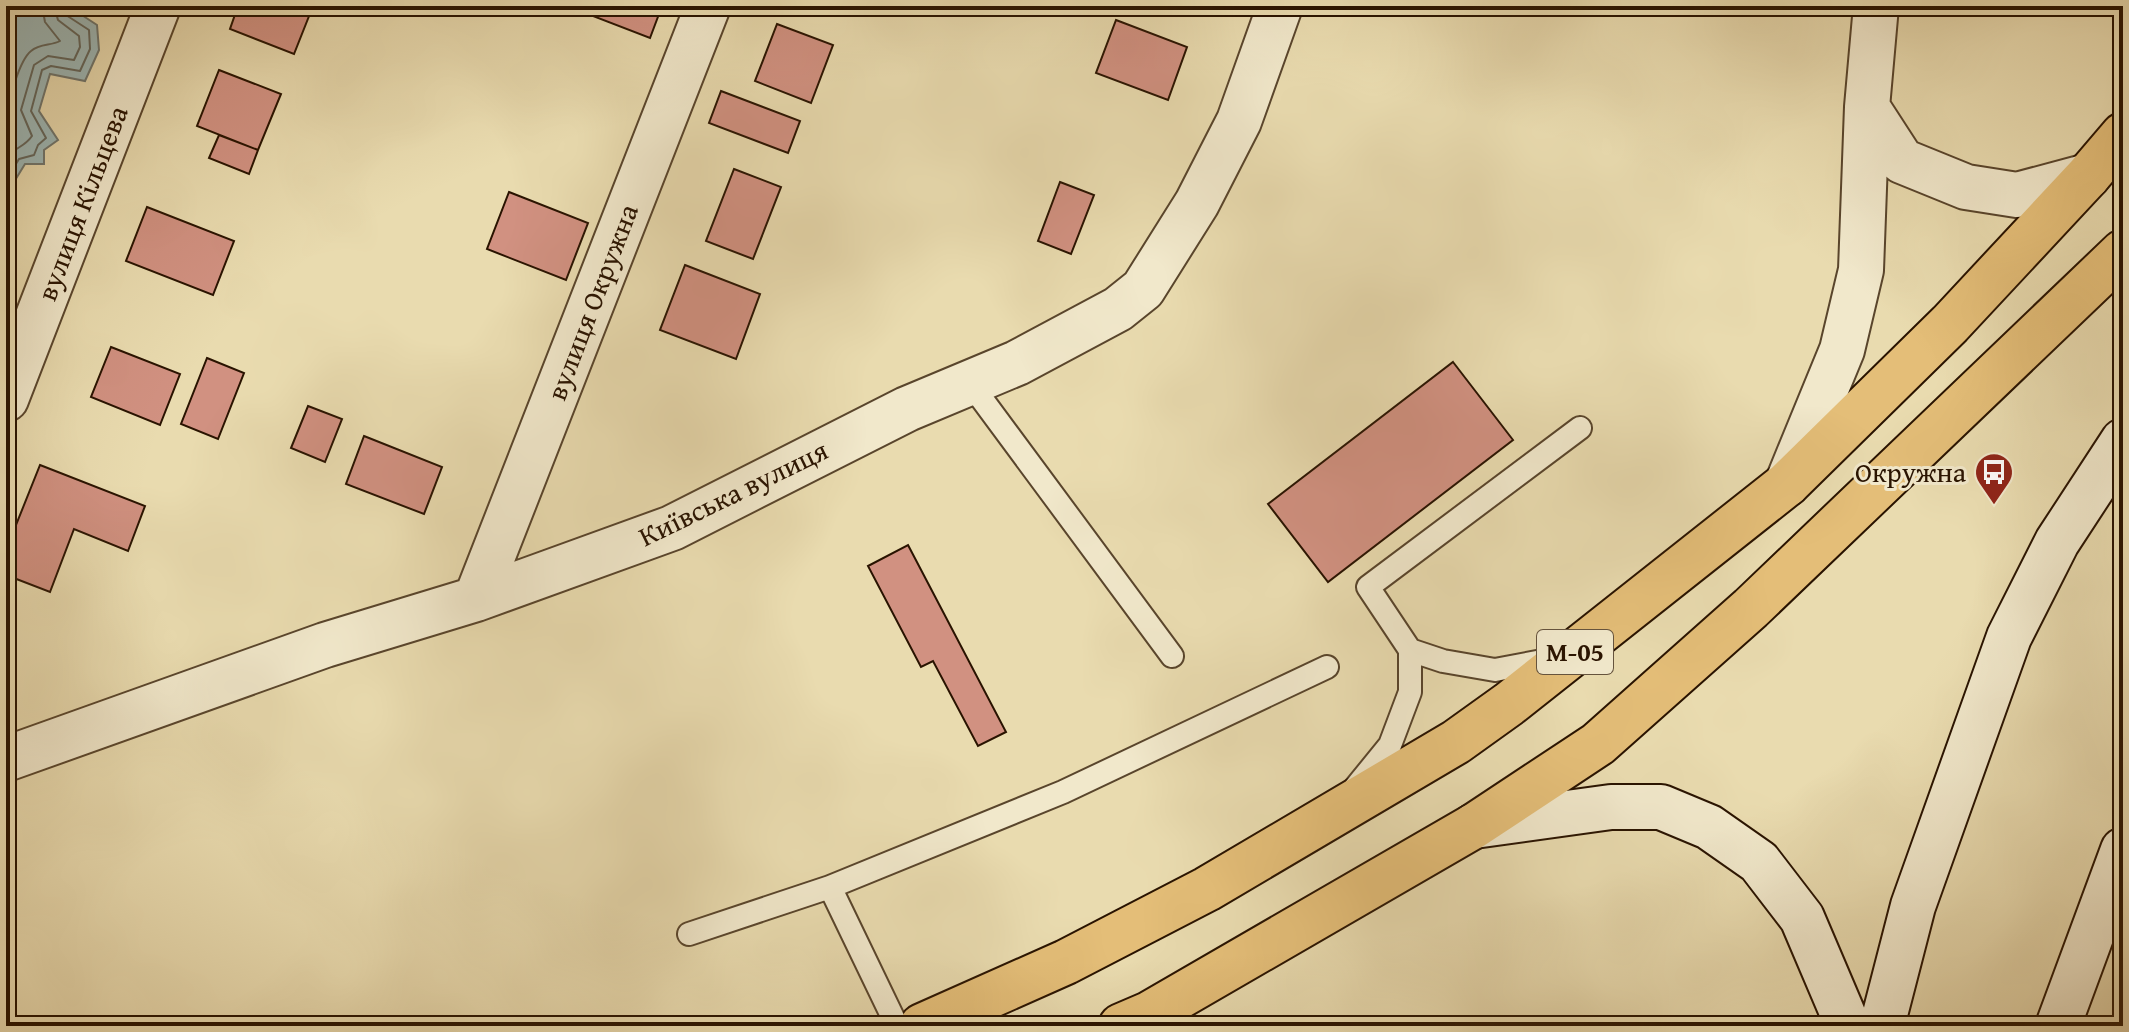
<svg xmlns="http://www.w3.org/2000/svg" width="2129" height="1032" viewBox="0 0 2129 1032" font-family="'Gentium Book Plus',serif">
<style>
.water{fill:#9db8b7;stroke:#6f766e;stroke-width:2}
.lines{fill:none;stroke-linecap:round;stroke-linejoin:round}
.shore{stroke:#63665c;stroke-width:2}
.building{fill:#d19181;stroke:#291300;stroke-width:2}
.lane-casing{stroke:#59452c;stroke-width:26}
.street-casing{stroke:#59452c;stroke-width:48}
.secondary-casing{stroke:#291300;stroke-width:48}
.highway-casing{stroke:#291300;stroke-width:48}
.lane{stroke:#f1e8cb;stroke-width:22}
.street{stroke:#f1e8cb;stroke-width:44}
.secondary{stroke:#f1e8cb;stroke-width:44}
.highway{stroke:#e4be78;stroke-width:44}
.labels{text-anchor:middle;stroke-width:6;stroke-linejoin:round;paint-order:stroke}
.shield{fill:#f1e8cb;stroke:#65533d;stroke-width:2}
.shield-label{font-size:26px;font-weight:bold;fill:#291300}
.street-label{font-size:28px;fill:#291300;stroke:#f1e8cb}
.poi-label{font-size:28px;fill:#291300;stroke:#f1e8cb;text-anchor:end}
</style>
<rect width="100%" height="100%" fill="#e9dbaf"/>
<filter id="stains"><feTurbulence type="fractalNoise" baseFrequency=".0025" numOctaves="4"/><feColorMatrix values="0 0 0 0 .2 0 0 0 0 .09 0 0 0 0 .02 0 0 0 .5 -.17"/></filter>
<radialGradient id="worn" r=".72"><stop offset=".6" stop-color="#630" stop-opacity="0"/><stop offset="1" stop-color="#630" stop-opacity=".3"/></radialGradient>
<path class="water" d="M 6,6 L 68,6 L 97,25 L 99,50 L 85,81 L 50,74 L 39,111 L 58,140 L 44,150 L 44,164 L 25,164 L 6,195 Z"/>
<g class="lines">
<path class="shore" d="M 6,141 L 16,133 C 14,128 10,122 9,116 C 7,101 20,60 31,51 C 40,43 51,46 60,41 L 45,22 L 42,6
M 6,160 C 14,146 23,149 32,136 L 21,110 L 34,65 L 48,56 L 74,60 L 80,47 L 79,36 L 58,20 L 54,6
M 6,180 L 19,159 L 34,155 L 38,145 L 46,138 L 31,111 L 42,70 L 51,66 L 80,71 L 90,49 L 89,30 L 66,15 L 64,6"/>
</g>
<path class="building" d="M 238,6 L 313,6 L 294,54 L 230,29 Z
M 587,6 L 662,6 L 650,38 L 585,13 Z
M 1116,20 L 1187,47 L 1168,100 L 1096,73 Z
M 777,24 L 833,45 L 811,103 L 755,81 Z
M 219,70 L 281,94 L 258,150 L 197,126 Z
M 721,91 L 800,121 L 788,153 L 709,123 Z
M 219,135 L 258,150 L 249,174 L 209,158 Z
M 734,169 L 781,187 L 753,259 L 706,241 Z
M 1060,182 L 1094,195 L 1071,254 L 1038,241 Z
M 509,192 L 588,223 L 566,280 L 487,249 Z
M 147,207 L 234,241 L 213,295 L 126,261 Z
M 685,265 L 760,294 L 736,359 L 660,330 Z
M 111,347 L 180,374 L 160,425 L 91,397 Z
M 207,358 L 244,373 L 218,439 L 181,424 Z
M 1453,362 L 1513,440 L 1328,582 L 1268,504 Z
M 308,406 L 342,419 L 325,462 L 291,448 Z
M 364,436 L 442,467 L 424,514 L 346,484 Z
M 40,465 L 145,506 L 128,551 L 74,529 L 50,592 L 6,575 L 6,550 Z
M 908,545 L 1006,732 L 978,746 L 933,661 L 921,667 L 868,566 Z"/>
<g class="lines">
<g class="lane-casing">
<path id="lane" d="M 970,383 L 1172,656
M 1410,650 L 1443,661 L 1495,670 L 1553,659
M 1355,788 L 1390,745 L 1410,692 L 1410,650 L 1368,587 L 1580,428
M 830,887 L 897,1026
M 689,934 L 830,887 L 1063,792 L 1327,667"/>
</g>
<g class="street-casing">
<path id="street" d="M 1867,107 L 1902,161 L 1966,187 L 2017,195 L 2088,176
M 6,399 L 158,6
M 1787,484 L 1842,350 L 1861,270 L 1867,107 L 1876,6
M 476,599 L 708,6
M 6,759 L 325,645 L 476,599 L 672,528 L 907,409 L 1017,363 L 1118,309 L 1143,289 L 1197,203 L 1239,121 L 1280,6"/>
</g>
<g class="secondary-casing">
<path id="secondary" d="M 1474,826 L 1611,807 L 1661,807 L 1709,827 L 1759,862 L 1802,918 L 1848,1026
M 1882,1026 L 1913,906 L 2009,637 L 2057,542 L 2123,441
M 2058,1026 L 2123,850"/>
</g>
<g class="highway-casing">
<path id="highway" d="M 922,1026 L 1066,962 L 1207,889 L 1456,742 L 1509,704 L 1787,484 L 1950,324 L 2088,176 L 2123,135
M 1121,1026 L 1149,1014 L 1474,826 L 1598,744 L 1751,608 L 2123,252"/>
</g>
<use href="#lane" class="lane"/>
<use href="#street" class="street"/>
<use href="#secondary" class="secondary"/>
<use href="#highway" class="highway"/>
</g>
<defs>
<g id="bus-pin" transform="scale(2)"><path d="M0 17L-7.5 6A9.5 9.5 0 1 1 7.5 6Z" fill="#8f2418" stroke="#f1e8cb"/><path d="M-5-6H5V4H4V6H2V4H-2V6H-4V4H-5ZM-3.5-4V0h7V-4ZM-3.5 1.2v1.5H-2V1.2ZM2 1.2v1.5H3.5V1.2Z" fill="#fff"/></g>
</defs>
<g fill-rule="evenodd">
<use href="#bus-pin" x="1994" y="472"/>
</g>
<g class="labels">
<rect class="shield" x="1537" y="630" width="76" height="44" rx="6"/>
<g class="shield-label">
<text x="1575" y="661">М-05</text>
</g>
<g class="street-label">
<text transform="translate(82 203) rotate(-69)" y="10">вулиця Кільцева</text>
<text transform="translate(592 302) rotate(-69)" y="10">вулиця Окружна</text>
<text transform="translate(733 493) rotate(-26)" y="10">Київська вулиця</text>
</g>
<g class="poi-label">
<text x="1966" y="482">Окружна</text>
</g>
</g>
<rect width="2129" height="1032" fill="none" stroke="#e9dbaf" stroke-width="32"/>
<rect x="8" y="8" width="2113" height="1016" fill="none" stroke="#291300" stroke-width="4"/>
<rect x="16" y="16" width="2097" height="1000" fill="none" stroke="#291300" stroke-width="2"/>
<rect width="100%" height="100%" filter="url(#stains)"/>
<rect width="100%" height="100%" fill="url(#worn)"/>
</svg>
